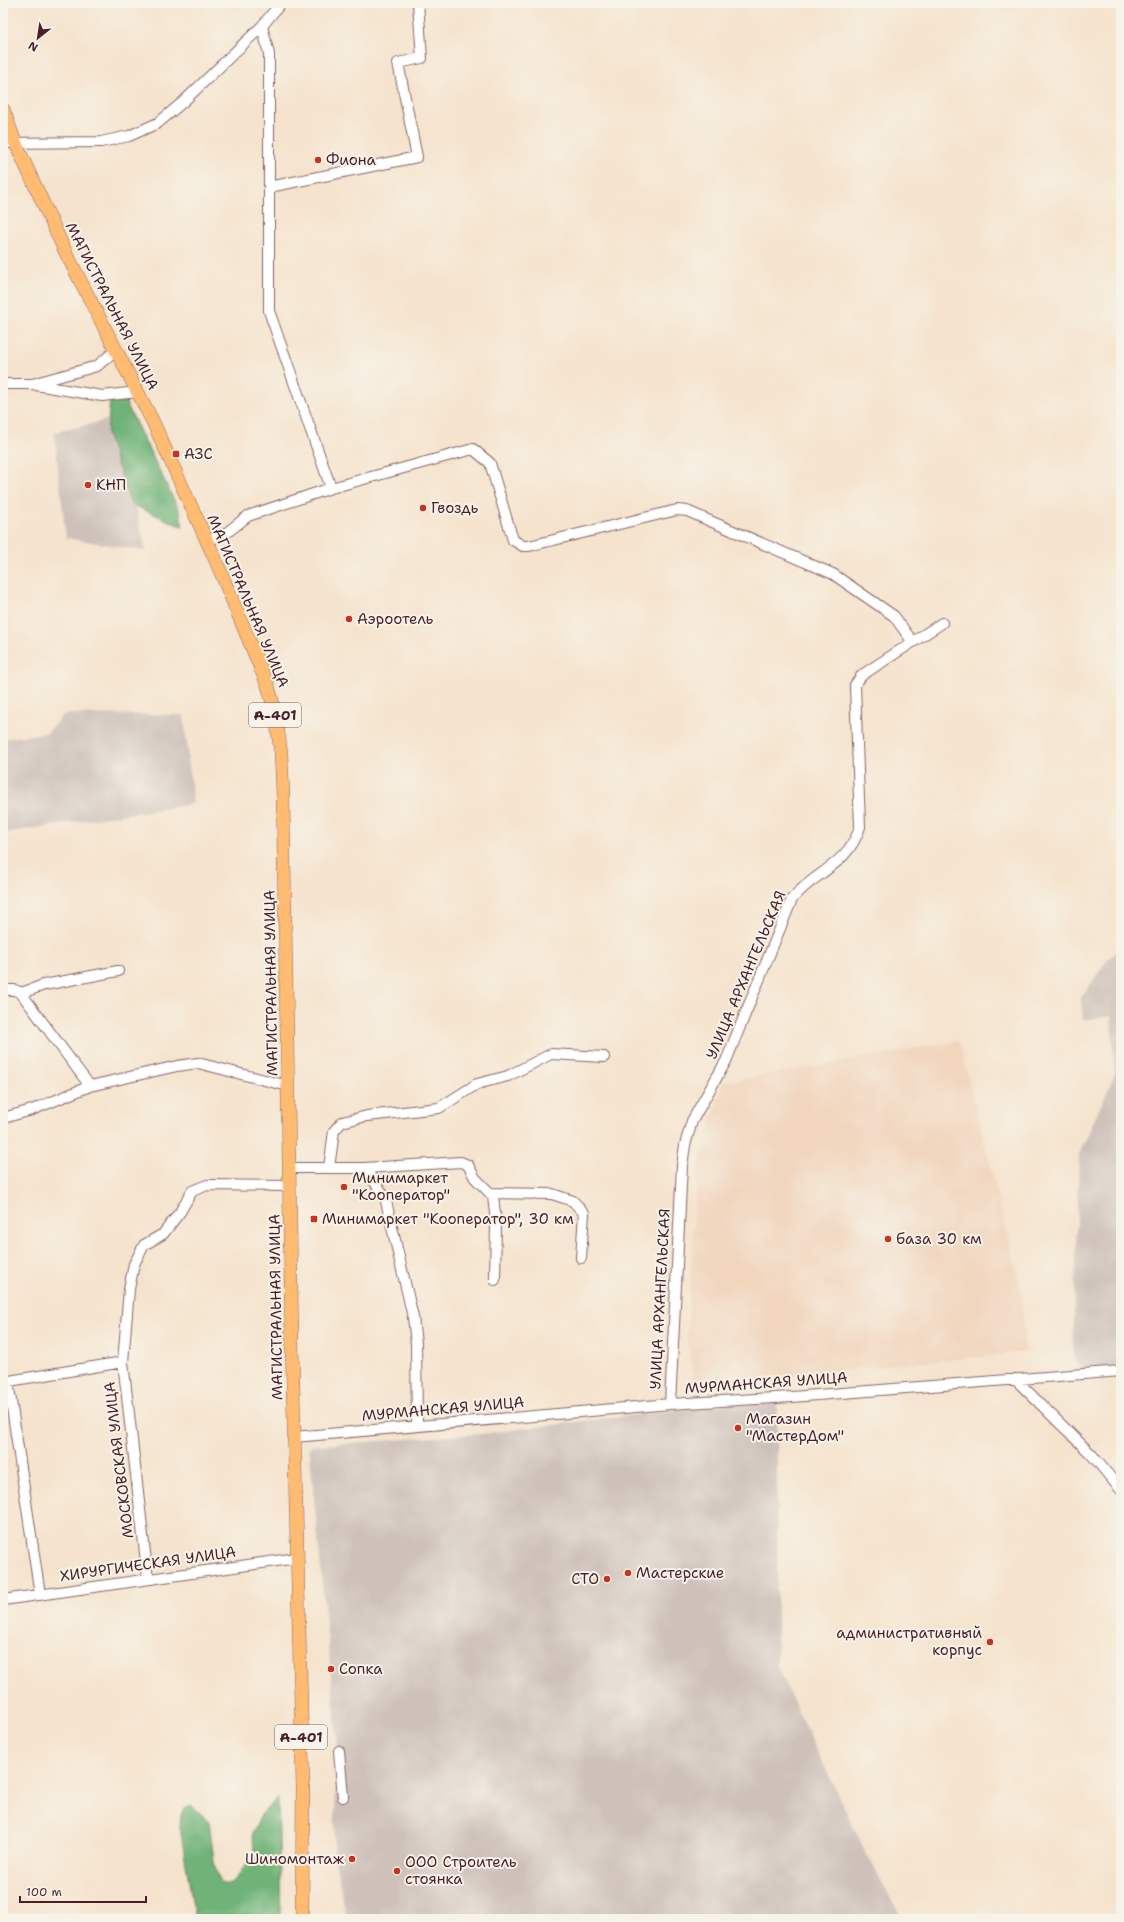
<svg xmlns="http://www.w3.org/2000/svg" width="1124" height="1922" viewBox="0 0 1124 1922" font-family="'Shantell Sans',sans-serif">
<style>
.built{fill:#f1d5bd}
.industrial{fill:#cec1ba}
.forest{fill:#6fb378;stroke:#5c6952}
.lines{fill:none;stroke-linecap:round;stroke-linejoin:round}
.minor-casing{stroke:#866464;stroke-width:12}
.major-casing{stroke:#866464;stroke-width:14}
.minor{stroke:#fff;stroke-width:10}
.major{stroke:#ffbb71;stroke-width:13}
.poi-dot{fill:#c8321e;stroke:#f7f3e8;stroke-width:1.5}
.labels{text-anchor:middle;stroke-width:4;stroke-linejoin:round;paint-order:stroke}
.shield{fill:#f7f3e8;stroke:#7e5f64;stroke-width:1}
.shield-label{font-size:14px;font-weight:bold;fill:#4a1f2b}
.poi-label{font-size:15px;fill:#4a1f2b;stroke:#f7f3e8;text-anchor:start}
.street-label{font-size:15px;fill:#4a1f2b;stroke:#f7f3e8}
</style>
<rect width="100%" height="100%" fill="#f7f3e8"/>
<filter id="ink" filterUnits="userSpaceOnUse"><feTurbulence type="fractalNoise" baseFrequency=".025" numOctaves="2"/><feDisplacementMap in="SourceGraphic" scale="8" xChannelSelector="R" yChannelSelector="G"/><feConvolveMatrix kernelMatrix="1 2 1 2 8 2 1 2 1" color-interpolation-filters="sRGB"/></filter>
<filter id="wash" filterUnits="userSpaceOnUse"><feTurbulence type="fractalNoise" baseFrequency=".012" numOctaves="4" result="noise"/><feDisplacementMap in="SourceGraphic" scale="16" xChannelSelector="R" yChannelSelector="G"/><feGaussianBlur stdDeviation="0.9" result="paint"/><feColorMatrix in="noise" values="0 0 0 0 0 0 0 0 0 0 0 0 0 0 0 0 0 1.4 0 .05"/><feComposite in="paint" operator="in"/></filter>
<g filter="url(#wash)">
<rect width="100%" height="100%" fill="#f5e3cd"/>
<path class="built" d="M 959,1041 L 1022,1294 L 1025,1352 L 694,1385 L 687,1336 L 697,1171 L 723,1082 Z"/>
<path class="industrial" d="M 115,418 L 146,551 L 66,538 L 54,433 Z
M 64,714 L 184,715 L 193,804 L 3,833 L 3,739 L 47,733 Z
M 1121,947 L 1121,1367 L 1087,1369 L 1079,1366 L 1073,1356 L 1079,1154 L 1115,1074 L 1111,1016 L 1083,1020 L 1081,998 L 1107,960 Z
M 777,1398 L 777,1667 L 863,1847 L 902,1919 L 347,1919 L 334,1856 L 337,1736 L 309,1446 L 479,1434 Z"/>
<path class="forest" d="M 124,399 L 180,512 L 183,527 L 131,504 L 107,434 L 110,400 Z
M 278,1797 L 281,1919 L 195,1919 L 180,1827 L 181,1815 L 184,1808 L 191,1805 L 209,1821 L 215,1868 L 220,1882 L 228,1884 L 234,1881 L 254,1853 L 253,1833 L 261,1815 Z"/>
</g>
<g filter="url(#ink)">
<g class="lines">
<g class="minor-casing">
<path id="minor" d="M 262,26 L 269,54 L 269,311 L 331,488
M 3,143 L 101,142 L 129,136 L 158,123 L 183,102 L 262,26 L 281,3
M 269,187 L 417,157 L 398,63 L 422,58 L 418,3
M 3,384 L 32,384 L 97,366 L 116,350
M 36,385 L 102,396 L 137,392
M 206,541 L 225,534 L 248,516 L 331,488 L 473,449 L 490,463 L 513,540 L 523,546 L 529,546 L 677,510 L 687,511 L 833,574 L 894,616 L 912,641
M 3,990 L 15,990 L 21,993 L 44,985 L 118,971
M 21,993 L 90,1086
M 3,1118 L 32,1110 L 90,1086 L 177,1066 L 198,1063 L 288,1086
M 290,1168 L 365,1168 L 385,1197 L 413,1317 L 416,1344 L 417,1426
M 329,1168 L 334,1131 L 342,1122 L 367,1116 L 439,1108 L 477,1084 L 508,1076 L 551,1054 L 604,1057
M 365,1168 L 461,1162 L 468,1165 L 475,1178 L 493,1196 L 496,1222 L 495,1280
M 491,1193 L 552,1194 L 573,1201 L 584,1213 L 581,1258
M 1015,1379 L 1092,1455 L 1121,1490
M 8,1381 L 40,1595
M 3,1382 L 123,1362
M 670,1404 L 682,1166 L 685,1145 L 692,1121 L 726,1061 L 792,899 C 816,870 847,867 860,827 L 855,685 L 862,675 L 942,623
M 294,1437 L 670,1404 L 792,1397 L 1121,1371
M 148,1579 L 123,1362 L 129,1289 L 134,1264 L 144,1245 L 163,1234 L 180,1212 L 192,1191 L 207,1185 L 290,1186
M 3,1600 L 297,1558
M 339,1751 L 343,1797"/>
</g>
<g class="major-casing">
<path id="major" d="M 3,109 L 15,142 L 65,251 L 153,422 L 216,561 L 268,686 L 275,711 L 281,753 L 283,795 L 292,1344 L 303,1788 L 302,1919"/>
</g>
<use href="#minor" class="minor"/>
<use href="#major" class="major"/>
</g>
</g>
<g class="poi-dot">
<circle cx="318" cy="160" r="4"/>
<rect x="172" y="450" width="8" height="8" rx="2"/>
<circle cx="88" cy="485" r="4"/>
<circle cx="423" cy="508" r="4"/>
<circle cx="349" cy="619" r="4"/>
<circle cx="344" cy="1187" r="4"/>
<rect x="310" y="1215" width="8" height="8" rx="2"/>
<circle cx="888" cy="1239" r="4"/>
<circle cx="738" cy="1428" r="4"/>
<circle cx="628" cy="1573" r="4"/>
<circle cx="607" cy="1579" r="4"/>
<circle cx="990" cy="1642" r="4"/>
<circle cx="331" cy="1669" r="4"/>
<circle cx="352" cy="1859" r="4"/>
<circle cx="397" cy="1871" r="4"/>
</g>
<g class="labels">
<g class="shield">
<rect x="249" y="703" width="52" height="24" rx="3"/>
<rect x="275" y="1725" width="52" height="24" rx="3"/>
</g>
<g class="shield-label">
<text x="275" y="720">А-401</text>
<text x="301" y="1742">А-401</text>
</g>
<g class="poi-label">
<text x="326" y="165">Фиона</text>
<text x="184" y="459">АЗС</text>
<text x="96" y="490">КНП</text>
<text x="431" y="513">Гвоздь</text>
<text x="357" y="624">Аэроотель</text>
<text x="352" y="1183">Минимаркет<tspan x="352" dy="17">"Кооператор"</tspan></text>
<text x="322" y="1224">Минимаркет "Кооператор", 30 км</text>
<text x="896" y="1244">база 30 км</text>
<text x="746" y="1424">Магазин<tspan x="746" dy="17">"МастерДом"</tspan></text>
<text x="636" y="1578">Мастерские</text>
<text x="599" y="1584" text-anchor="end">СТО</text>
<text x="982" y="1638" text-anchor="end">административный<tspan x="982" dy="17">корпус</tspan></text>
<text x="339" y="1674">Сопка</text>
<text x="344" y="1864" text-anchor="end">Шиномонтаж</text>
<text x="405" y="1867">ООО Строитель<tspan x="405" dy="17">стоянка</tspan></text>
</g>
<g class="street-label">
<text transform="translate(112 306) rotate(63)" y="5">МАГИСТРАЛЬНАЯ УЛИЦА</text>
<text transform="translate(248 601) rotate(67)" y="5">МАГИСТРАЛЬНАЯ УЛИЦА</text>
<text transform="translate(746 975) rotate(-67)" y="5">УЛИЦА АРХАНГЕЛЬСКАЯ</text>
<text transform="translate(271 983) rotate(-91)" y="5">МАГИСТРАЛЬНАЯ УЛИЦА</text>
<text transform="translate(660 1299) rotate(-87)" y="5">УЛИЦА АРХАНГЕЛЬСКАЯ</text>
<text transform="translate(276 1307) rotate(-91)" y="5">МАГИСТРАЛЬНАЯ УЛИЦА</text>
<text transform="translate(766 1383) rotate(-4)" y="5">МУРМАНСКАЯ УЛИЦА</text>
<text transform="translate(443 1409) rotate(-5)" y="5">МУРМАНСКАЯ УЛИЦА</text>
<text transform="translate(119 1460) rotate(-97)" y="5">МОСКОВСКАЯ УЛИЦА</text>
<text transform="translate(148 1564) rotate(-8)" y="5">ХИРУРГИЧЕСКАЯ УЛИЦА</text>
</g>
</g>
<rect width="1124" height="1922" fill="none" stroke="#f7f3e8" stroke-width="16"/>
<g transform="translate(38 38) rotate(210)" stroke="#f7f3e8" stroke-width="3" paint-order="stroke">
<path d="M0-3L7 15L0 10L-7 15Z" fill="#4a1f2b"/>
<text y="-6" font-size="11" font-weight="bold" text-anchor="middle" fill="#4a1f2b">N</text>
</g>
<path d="M20 1896v6h126v-6" fill="none" stroke="#4a1f2b" stroke-width="2"/>
<text x="26" y="1896" font-size="12" fill="#4a1f2b" stroke="#f7f3e8" stroke-width="3" paint-order="stroke">100 m</text>
</svg>
